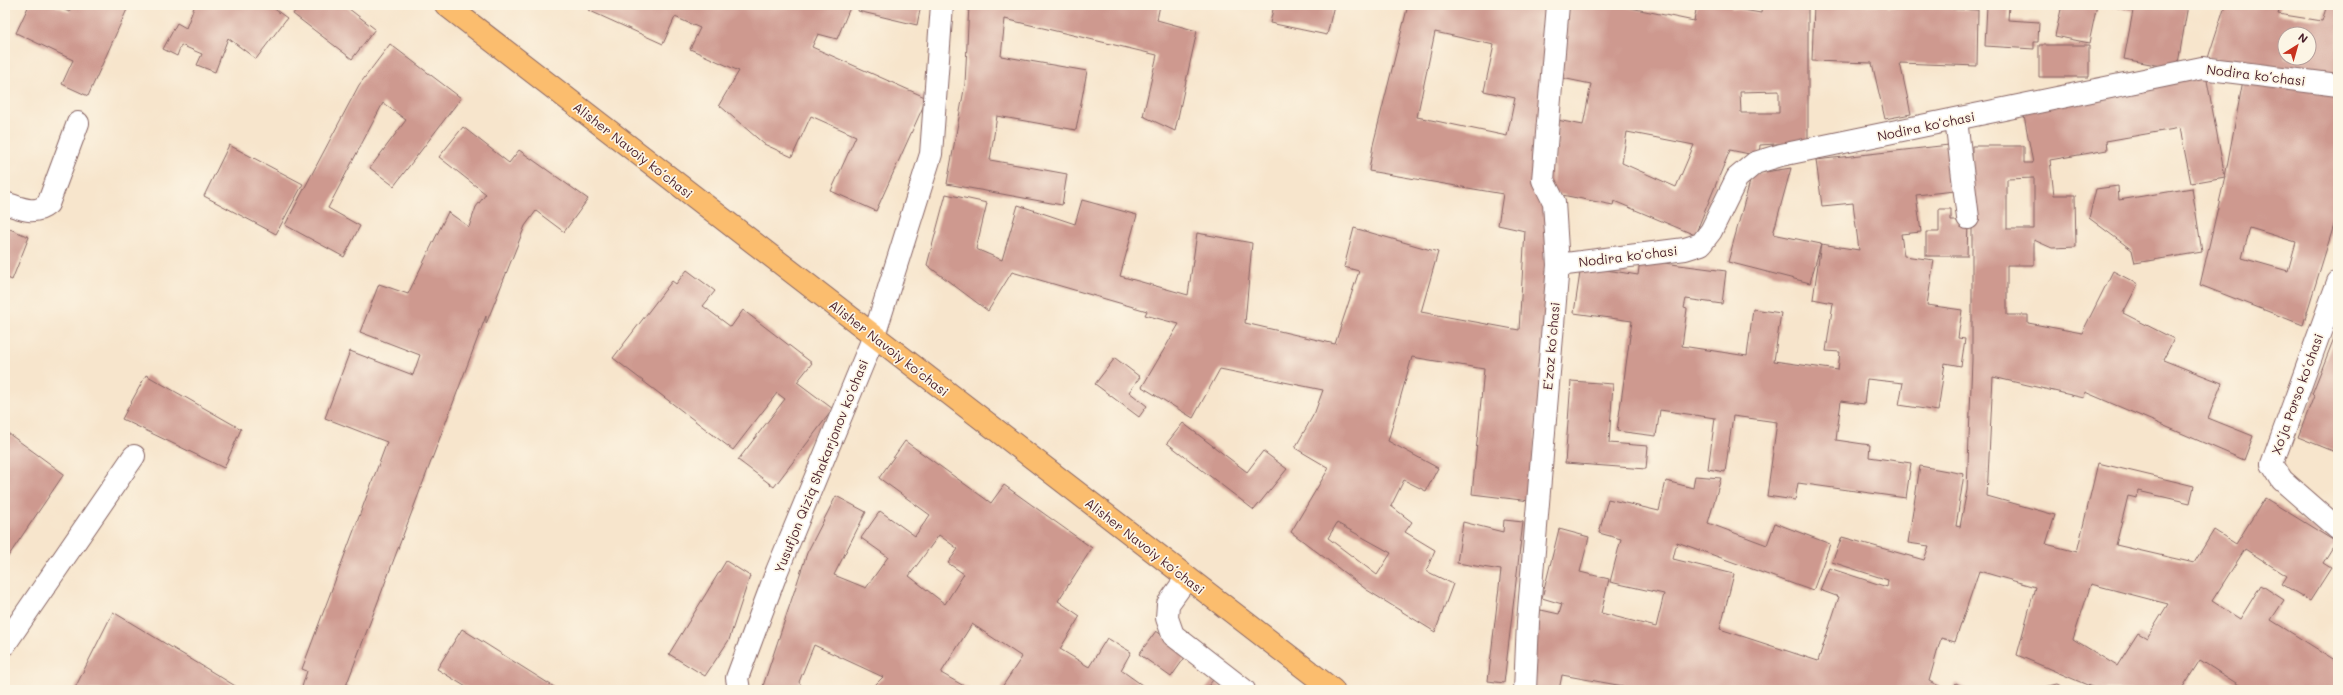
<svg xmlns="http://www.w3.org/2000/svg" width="2343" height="695" viewBox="0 0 2343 695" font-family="Mali,sans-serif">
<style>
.building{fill:#ce998f;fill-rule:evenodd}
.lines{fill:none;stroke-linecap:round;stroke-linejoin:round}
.minor-casing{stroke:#876463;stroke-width:24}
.major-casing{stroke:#876463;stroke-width:24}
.minor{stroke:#fff;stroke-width:22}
.major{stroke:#fbbd6e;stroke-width:22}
.labels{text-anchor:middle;stroke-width:3.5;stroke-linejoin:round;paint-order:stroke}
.street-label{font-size:13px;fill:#4a1f2b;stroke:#fcf5e5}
</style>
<rect width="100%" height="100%" fill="#fcf5e5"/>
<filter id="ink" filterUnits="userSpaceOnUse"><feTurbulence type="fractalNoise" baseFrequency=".025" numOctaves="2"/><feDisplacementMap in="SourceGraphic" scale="8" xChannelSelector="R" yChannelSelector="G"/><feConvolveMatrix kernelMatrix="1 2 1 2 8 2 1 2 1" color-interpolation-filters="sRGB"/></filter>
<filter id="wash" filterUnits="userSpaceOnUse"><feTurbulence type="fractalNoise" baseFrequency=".012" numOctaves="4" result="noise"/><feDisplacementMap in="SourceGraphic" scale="16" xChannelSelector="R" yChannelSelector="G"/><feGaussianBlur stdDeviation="0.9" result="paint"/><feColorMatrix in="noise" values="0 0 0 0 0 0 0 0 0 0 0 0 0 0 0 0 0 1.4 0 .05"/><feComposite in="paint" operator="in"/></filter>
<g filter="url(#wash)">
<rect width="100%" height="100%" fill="#f7e5cc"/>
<g id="blocks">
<path class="building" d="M 29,5 L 54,5 L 69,12 L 72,5 L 129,5 L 88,96 L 62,84 L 73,60 L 16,33 Z
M 195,5 L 269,5 L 287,18 L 256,59 L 228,38 L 215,72 L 197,65 L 202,54 L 181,45 L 177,56 L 163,49 L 177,23 L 186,28 Z
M 299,5 L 344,5 L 375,29 L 352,59 L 293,14 Z
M 590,5 L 851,5 L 837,39 L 818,34 L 812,47 L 927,98 L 876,211 L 831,191 L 856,136 L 811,116 L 792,157 L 764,144 L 719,105 L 739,71 L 690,49 L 700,28 L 675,17 L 663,44 L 588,10 Z
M 859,5 L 921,5 L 917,25 L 858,11 Z
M 969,5 L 1160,5 L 1157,20 L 1197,31 L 1175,131 L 1143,116 L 1157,55 L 1005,19 L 1001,56 L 1087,71 L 1076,130 L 997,116 L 990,160 L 1067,174 L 1062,205 L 947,184 L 965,84 Z
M 1274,5 L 1334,5 L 1327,35 L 1270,23 Z
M 1408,5 L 1549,5 L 1553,232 L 1530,501 L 1472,494 L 1484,369 L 1412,357 L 1388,441 L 1438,468 L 1426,491 L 1404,480 L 1391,506 L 1412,522 L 1405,532 L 1435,550 L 1426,571 L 1453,584 L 1435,632 L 1367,590 L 1291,532 L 1329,468 L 1295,448 L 1315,412 L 1323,390 L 1220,369 L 1193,418 L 1142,387 L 1179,324 L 1145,315 L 1147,311 L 1012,272 L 988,311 L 927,265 L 946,194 L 987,203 L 976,249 L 1002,260 L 1018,205 L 1075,224 L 1082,200 L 1137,215 L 1120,276 L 1188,295 L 1197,233 L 1252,243 L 1245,323 L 1335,344 L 1359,271 L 1344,267 L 1354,228 L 1438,252 L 1421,312 L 1519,330 L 1525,231 L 1498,225 L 1503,194 L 1369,171 L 1373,145 ZM 1435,32 L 1494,45 L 1484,91 L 1515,98 L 1507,136 L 1417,117 ZM 1337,523 L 1391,553 L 1377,575 L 1328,538 Z
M 1561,5 L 1616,5 L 1694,21 L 1697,5 L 1732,5 L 1731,8 L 1761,13 L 1762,5 L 1808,5 L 1808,142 L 1760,145 L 1759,156 L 1730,150 L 1695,235 L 1614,201 L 1613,205 L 1552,193 L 1557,120 L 1583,125 L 1591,84 L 1557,77 ZM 1779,91 L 1779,113 L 1741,113 L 1740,92 ZM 1627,132 L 1694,145 L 1676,187 L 1622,163 Z
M 1814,5 L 1887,5 L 1887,7 L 1894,7 L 1895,5 L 1953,5 L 1952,9 L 1978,10 L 1977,66 L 1900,63 L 1911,114 L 1885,119 L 1872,63 L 1812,61 Z
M 1987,5 L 2009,5 L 2008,20 L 2039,22 L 2038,42 L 2034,42 L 2034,49 L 1985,46 Z
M 2062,5 L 2097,5 L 2089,43 L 2055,36 Z
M 2105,5 L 2188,5 L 2177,69 L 2124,59 L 2133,11 Z
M 2225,5 L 2281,5 L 2278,14 L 2322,21 L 2327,5 L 2338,5 L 2338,78 L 2208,58 ZM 2285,34 L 2309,34 L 2309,58 L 2285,58 Z
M 390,44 L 461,98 L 394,186 L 370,168 L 406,120 L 383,103 L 328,208 L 360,226 L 344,257 L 285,225 L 359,85 Z
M 2039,45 L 2089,45 L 2089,77 L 2039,77 Z
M 2206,75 L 2225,177 L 2244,75 L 2338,92 L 2338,212 L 2303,325 L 2200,285 L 2225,177 L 2191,183 L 2180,128 L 2106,141 L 2107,150 L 2050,160 L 2054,195 L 2075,195 L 2076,247 L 2052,248 L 2034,240 L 2034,265 L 2007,265 L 2007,315 L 2028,315 L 2028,323 L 2082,333 L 2113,271 L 2138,284 L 2123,313 L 2174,339 L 2163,360 L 2222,383 L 2208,418 L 2253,436 L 2244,460 L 2085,392 L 2084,398 L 1993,377 L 1987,496 L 2055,515 L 2046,544 L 2077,552 L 2098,463 L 2194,486 L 2190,503 L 2138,491 L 2137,498 L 2128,496 L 2116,545 L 2194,563 L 2214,530 L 2236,544 L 2265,498 L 2336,542 L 2323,563 L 2331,568 L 2310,601 L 2282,584 L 2287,576 L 2245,549 L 2212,601 L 2240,619 L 2261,585 L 2284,600 L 2271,620 L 2338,662 L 2338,690 L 2247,690 L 2200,660 L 2181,690 L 2099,690 L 2017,655 L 2035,587 L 1979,571 L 1955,642 L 1941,638 L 1929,681 L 1947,690 L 1622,690 L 1623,686 L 1562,675 L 1559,690 L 1525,690 L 1533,637 L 1541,610 L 1559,614 L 1562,604 L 1542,598 L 1559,529 L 1589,537 L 1580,572 L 1609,579 L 1601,613 L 1656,627 L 1664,594 L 1610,582 L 1621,539 L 1599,533 L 1608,499 L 1659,511 L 1666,481 L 1693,488 L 1695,476 L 1721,478 L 1708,523 L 1767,545 L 1775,523 L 1830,544 L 1813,591 L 1677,542 L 1673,559 L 1734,574 L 1720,629 L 1818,661 L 1839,597 L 1820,590 L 1829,568 L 1887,587 L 1888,580 L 1832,562 L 1842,537 L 1924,560 L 1929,546 L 1908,543 L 1920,466 L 1964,474 L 1956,526 L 1960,527 L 1967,490 L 1972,360 L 1972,146 L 2024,146 L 2024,163 L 2033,163 L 2023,110 ZM 2034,178 L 2034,229 L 2007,229 L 2007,179 ZM 2250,228 L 2296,242 L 2288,271 L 2242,258 ZM 2091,584 L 2168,604 L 2147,638 L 2138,633 L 2117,666 L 2073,639 Z
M 463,127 L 509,163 L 519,150 L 588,199 L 564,232 L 536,211 L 525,226 L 486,324 L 486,316 L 346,686 L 357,690 L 301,690 L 307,671 L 302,669 L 387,442 L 325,418 L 350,351 L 413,375 L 420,355 L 360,332 L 379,284 L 408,294 L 448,212 L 469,227 L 476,207 L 486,194 L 439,157 Z
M 229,145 L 303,184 L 276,234 L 204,196 Z
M 1949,145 L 1955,191 L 1916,195 L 1921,232 L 1901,234 L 1904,256 L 1934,260 L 1927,305 L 1962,310 L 1958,338 L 1965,339 L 1961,366 L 1945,363 L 1938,411 L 1899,405 L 1903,383 L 1867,379 L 1864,404 L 1841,401 L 1836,440 L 1870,445 L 1869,457 L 1911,463 L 1906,498 L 1798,483 L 1795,500 L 1767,496 L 1777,422 L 1733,416 L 1725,472 L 1708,469 L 1715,418 L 1660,410 L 1656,436 L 1617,431 L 1632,321 L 1574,313 L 1581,266 L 1638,275 L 1640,260 L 1726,271 L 1722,304 L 1686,299 L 1684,308 L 1687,309 L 1682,346 L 1747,356 L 1753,309 L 1781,313 L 1774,361 L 1838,370 L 1840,352 L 1826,351 L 1833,303 L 1813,299 L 1821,244 L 1859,250 L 1853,203 L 1822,206 L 1816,160 Z
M 1791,168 L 1773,234 L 1821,244 L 1810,283 L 1728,262 L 1752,174 Z
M 2118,186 L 2119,200 L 2192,188 L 2202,252 L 2135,263 L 2132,250 L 2089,218 L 2096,189 Z
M 1939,209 L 1951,209 L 1951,221 L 1968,221 L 1967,256 L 1926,256 L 1926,232 L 1939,232 Z
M 5,227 L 29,237 L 12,280 L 5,277 Z
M 687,270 L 715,291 L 703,306 L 731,327 L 743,310 L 812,363 L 797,382 L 833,409 L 774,487 L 738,460 L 785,399 L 777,393 L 733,450 L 613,358 L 672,281 L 676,284 Z
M 2338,328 L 2338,453 L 2298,437 L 2314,396 L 2312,394 Z
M 1115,358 L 1140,377 L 1129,392 L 1147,406 L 1139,417 L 1095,384 Z
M 146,375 L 241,429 L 224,468 L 122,419 Z
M 1571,381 L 1613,384 L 1609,443 L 1648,446 L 1646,469 L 1565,463 Z
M 1183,423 L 1247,472 L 1263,451 L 1287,469 L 1254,510 L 1167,443 Z
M 5,431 L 64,474 L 5,561 Z
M 905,441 L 991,503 L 1004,485 L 1092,548 L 1058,601 L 1080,616 L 1060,649 L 1089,667 L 1107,638 L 1131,652 L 1121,670 L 1149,690 L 1000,690 L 1022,657 L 972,624 L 941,673 L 971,690 L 870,690 L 883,677 L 814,645 L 799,682 L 804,690 L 767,690 L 763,686 L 807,553 L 836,496 L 866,512 L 834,575 L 866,588 L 888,557 L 861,538 L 880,511 L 915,536 L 930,515 L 879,478 ZM 939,535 L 958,549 L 948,563 L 964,574 L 945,604 L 909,576 Z
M 1504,520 L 1523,522 L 1504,683 L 1488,681 L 1501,570 L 1457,563 L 1463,522 L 1503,532 Z
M 726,561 L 750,576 L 729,640 L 705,676 L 669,654 Z
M 113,612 L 242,690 L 74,690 Z
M 462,629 L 559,690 L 471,690 L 437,669 Z
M 1156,631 L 1188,653 L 1171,677 L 1139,654 Z
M 1213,680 L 1225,690 L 1205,690 Z
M 1956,683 L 1969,690 L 1953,690 Z
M 2057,684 L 2069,690 L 2041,690 L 2044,687 Z"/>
</g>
</g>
<g filter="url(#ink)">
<use href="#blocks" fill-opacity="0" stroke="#876463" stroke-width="1"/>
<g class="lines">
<g class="minor-casing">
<path id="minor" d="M 1956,120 L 1968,218
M 5,203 C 21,208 34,216 48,204 L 78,123
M 1558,265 L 1685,249 L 1701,244 L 1711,231 L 1737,178 L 1755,163 L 1781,155 L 2202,68 L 2338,85
M 2338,282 L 2272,464 L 2282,480 L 2338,529
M 1186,579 L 1168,604 L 1167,618 L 1173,635 L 1244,690
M 5,644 L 134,456
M 739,690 L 737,678 L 777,571 L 874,336 L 931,154 L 942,5
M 1525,690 L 1528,622 L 1558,265 L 1554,202 L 1543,180 L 1558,5"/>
</g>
<g class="major-casing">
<path id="major" d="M 446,5 L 1333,690"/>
</g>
<use href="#minor" class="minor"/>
<use href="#major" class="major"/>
</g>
</g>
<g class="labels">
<g class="street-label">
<text transform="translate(2256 75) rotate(7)" y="5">Nodira koʻchasi</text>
<text transform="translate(1926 126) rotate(-12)" y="5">Nodira koʻchasi</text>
<text transform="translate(633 150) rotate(38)" y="5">Alisher Navoiy koʻchasi</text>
<text transform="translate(1628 256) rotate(-7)" y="5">Nodira koʻchasi</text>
<text transform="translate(1551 346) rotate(-85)" y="5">Eʻzoz koʻchasi</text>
<text transform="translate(889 348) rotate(38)" y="5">Alisher Navoiy koʻchasi</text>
<text transform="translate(2297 394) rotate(-70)" y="5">Xoʻja Porso koʻchasi</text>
<text transform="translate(821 466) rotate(-68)" y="5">Yusufjon Qiziq Shakarjonov koʻchasi</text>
<text transform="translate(1145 546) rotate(38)" y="5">Alisher Navoiy koʻchasi</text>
</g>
</g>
<rect width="2343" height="695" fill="none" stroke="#fcf5e5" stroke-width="20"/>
<g transform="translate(2297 46) rotate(37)"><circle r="19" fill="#fcf5e5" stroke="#b59f9b"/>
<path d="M0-3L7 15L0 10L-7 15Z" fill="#c8321e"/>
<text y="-6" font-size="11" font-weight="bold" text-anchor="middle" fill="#4a1f2b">N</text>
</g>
</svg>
